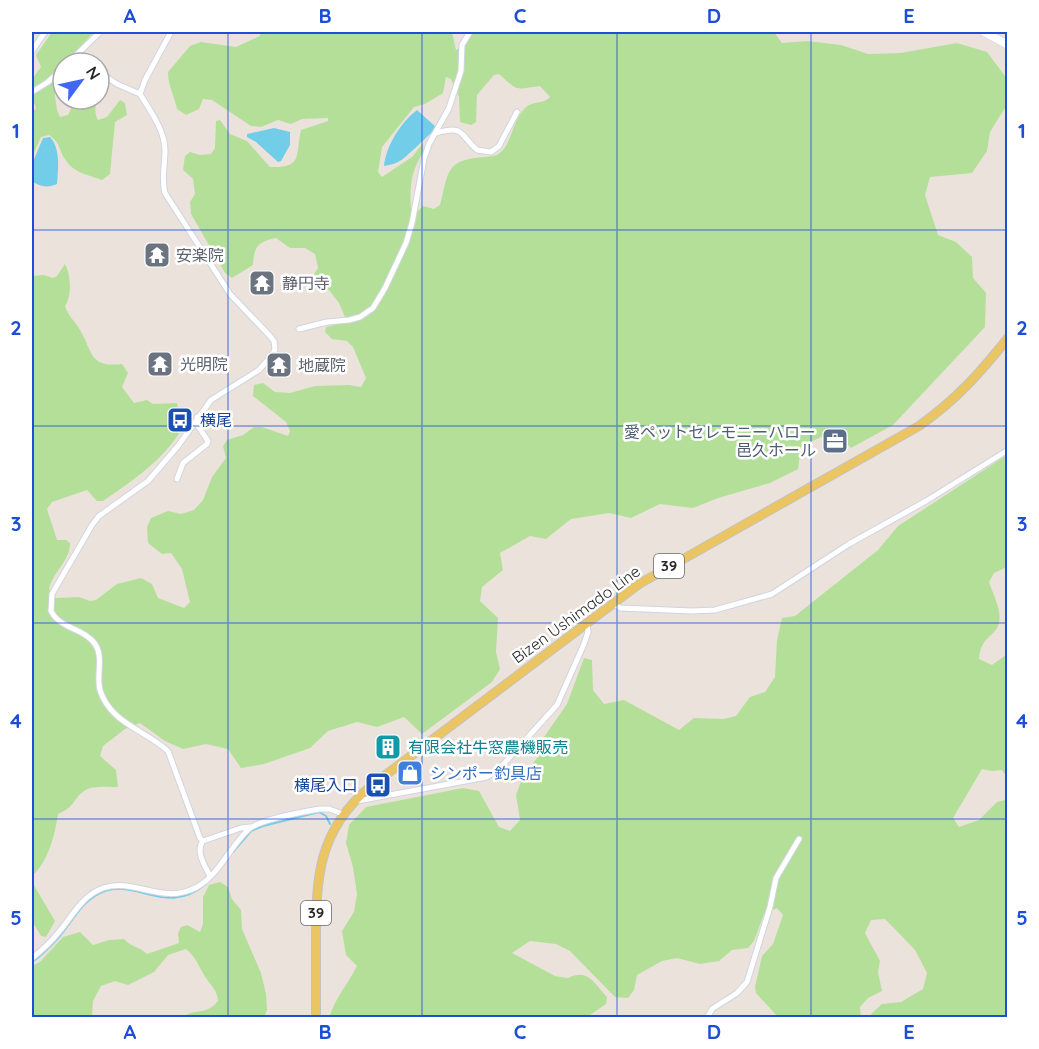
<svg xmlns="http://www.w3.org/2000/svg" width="1039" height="1049" viewBox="0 0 1039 1049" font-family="Quicksand,'Noto Sans JP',sans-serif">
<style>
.green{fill:#b4df99;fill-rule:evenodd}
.water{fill:#72cde9}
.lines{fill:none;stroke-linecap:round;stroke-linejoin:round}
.stream{stroke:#72cde9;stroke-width:2}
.street-casing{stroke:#d0d4e1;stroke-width:7}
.secondary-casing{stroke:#d0d4e1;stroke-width:9}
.primary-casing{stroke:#c3c3c3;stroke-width:10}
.street{stroke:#fff;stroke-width:5}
.secondary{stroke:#fff;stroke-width:8}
.primary{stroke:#eac561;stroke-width:8}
.grid{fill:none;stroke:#1d4ed8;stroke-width:1.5;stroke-opacity:0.55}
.labels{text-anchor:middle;stroke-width:5;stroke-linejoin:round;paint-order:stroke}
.shield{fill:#fff;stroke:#696969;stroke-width:1.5}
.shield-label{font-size:15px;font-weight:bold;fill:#292929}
.worship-label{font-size:16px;fill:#5b616d;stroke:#fff;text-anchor:start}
.transit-label{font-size:16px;fill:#164399;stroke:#fff;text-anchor:start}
.service-label{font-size:16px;fill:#4e5e75;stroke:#fff;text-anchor:end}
.street-label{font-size:16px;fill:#292929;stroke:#fff}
.culture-label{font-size:16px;fill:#0d838f;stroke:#fff;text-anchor:start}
.shop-label{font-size:16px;fill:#366cbe;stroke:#fff;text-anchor:start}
.neatline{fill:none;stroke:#1d4ed8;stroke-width:2}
.grid-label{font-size:20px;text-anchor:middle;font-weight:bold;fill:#1d4ed8}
</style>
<rect width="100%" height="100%" fill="#ebe3db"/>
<path class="green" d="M 52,32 L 94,32 L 52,76 L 57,110 L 60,117 L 68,115 L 73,105 L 72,99 L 98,99 C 95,106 94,113 98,120 L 107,117 L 120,100 L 125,103 L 127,115 L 115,122 L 110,174 L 102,180 C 89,175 73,173 65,159 C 58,149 61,143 49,135 L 41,137 L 32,157 L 32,113 L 36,108 L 32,97 L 32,79 L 41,67 L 36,55 Z
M 260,32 L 452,32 L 456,50 L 464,45 L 473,32 L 774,32 L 782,43 L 807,41 L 841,45 L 868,54 L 901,53 L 957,43 L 987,52 L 1008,80 L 1008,103 L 990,132 L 987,151 L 972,173 L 930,177 L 925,195 L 938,235 L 956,242 L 972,257 L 973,278 L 986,293 L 985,327 L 893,425 L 851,448 L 835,431 L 801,446 L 798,469 L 770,483 L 718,498 L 693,508 L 660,504 L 631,518 L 609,513 L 571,519 L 546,539 L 530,536 L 500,553 L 503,570 L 482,587 L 480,601 L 498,618 L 496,652 L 500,669 L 492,682 L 422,734 L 404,717 L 377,727 L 357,722 L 328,731 L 310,748 L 264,764 L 241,768 L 228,749 L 206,744 L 183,749 L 165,741 L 140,723 L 125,729 L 103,746 L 100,756 L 116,770 L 118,787 C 108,787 92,785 84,791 C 72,800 76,806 58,814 C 55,835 48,862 32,876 L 32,276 L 44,275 L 53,278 L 57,276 L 65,264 C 71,275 72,296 65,306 C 68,316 75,321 80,330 C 93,352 89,368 122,364 L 128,373 L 122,387 L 134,403 L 147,400 L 153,404 L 177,403 L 178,409 L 171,415 L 180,432 C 161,462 132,481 103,501 L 97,501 L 87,490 L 52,502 L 47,509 L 57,540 L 66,540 L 70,543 C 70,561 53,572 49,589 L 56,598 L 79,597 L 90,601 L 96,600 L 117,584 L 141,578 L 152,584 L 158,598 L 184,608 L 190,602 L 182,569 L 171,553 L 162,554 L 148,543 L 147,527 L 151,518 L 168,511 L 181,514 L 194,510 L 203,500 L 212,477 L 226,458 L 223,446 L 227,440 L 243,435 L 254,427 L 262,427 L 288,436 L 290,431 L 286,422 L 253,396 L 254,385 L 263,383 L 275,392 L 290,393 L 315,386 L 349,385 L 361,387 L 366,378 L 353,347 L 347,341 L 332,339 L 325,332 L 326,327 L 343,323 L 345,317 L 339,303 L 329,290 L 311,288 L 309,282 L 318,268 L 315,254 L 305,248 L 290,248 L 276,238 C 258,242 254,246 253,265 L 232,278 L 225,273 L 191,214 L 190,202 L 195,194 L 193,179 L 183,170 L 185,156 L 190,152 L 200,155 L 211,154 L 215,148 L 216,121 L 220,120 L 230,134 L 247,141 L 270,167 C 304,168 295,155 301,130 L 328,121 L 328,118 L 302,119 L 291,124 L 278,120 L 261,127 L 251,126 L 212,100 L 203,99 L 199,109 L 186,115 L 177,109 C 174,95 168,86 168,72 L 190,46 L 201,42 L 236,47 L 260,36 ZM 499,74 C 520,93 514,89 540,86 L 550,97 C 544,104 533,101 526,107 C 513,119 512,142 501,152 C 496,157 490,156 484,157 C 445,160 449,171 440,205 L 434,209 L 423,206 L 418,211 L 411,210 C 410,195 410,179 416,166 C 419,158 425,151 423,143 L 412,157 L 382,177 L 378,172 L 382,147 L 414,107 L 425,104 L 443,93 L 446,77 L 451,79 L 459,97 L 460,122 L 471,125 L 476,122 L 477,95 L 494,75 Z
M 1007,455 L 1007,567 L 994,573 L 989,582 C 993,594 1002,611 999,623 C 995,638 981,635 979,659 L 992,665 L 1007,654 L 1007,777 L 1002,770 L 992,771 L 982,769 L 953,818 L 959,827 L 979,820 L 997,802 L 1005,800 L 1007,794 L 1007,1017 L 873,1017 L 871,1014 L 882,1004 L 901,1002 L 923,989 L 927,973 L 915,950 L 885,919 L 871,920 L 865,933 L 880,961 L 878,972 L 882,991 L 868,998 L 860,1007 L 861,1017 L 778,1017 L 756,993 L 755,987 L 762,956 L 773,944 L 783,915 L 777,908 L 764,914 L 754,941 L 748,948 L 732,950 L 719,961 L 700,964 L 677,958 L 662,961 L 637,975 L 634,990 L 628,998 L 615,997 L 570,951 L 556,944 L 530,941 L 512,953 L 555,976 L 568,978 C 588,968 594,983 607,997 L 606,1004 L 587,1017 L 329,1018 C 335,998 348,984 357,966 L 346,955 L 342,931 L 354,912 L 357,894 L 353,867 L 346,843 L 349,825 L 366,807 L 463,788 L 479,791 L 499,827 L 510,831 L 520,820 L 516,795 L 523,776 L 545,748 L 544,737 L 567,704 L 584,658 L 592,660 L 593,690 L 604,704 L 624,700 L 679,730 L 694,718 L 724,719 L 736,716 L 750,697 L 765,692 L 775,677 L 777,640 L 782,618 L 795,616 L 878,550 L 898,526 Z
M 32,882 L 55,921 L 46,937 L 41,936 L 32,921 Z
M 220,882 L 228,887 L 232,899 L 241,910 L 242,929 L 261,973 L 266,994 L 267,1010 L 264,1017 L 183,1017 C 195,1008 206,1016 218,1001 C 217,991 214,989 208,981 C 199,969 198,959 186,949 L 168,955 L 154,972 L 128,985 L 115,981 L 101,986 L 93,1001 L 92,1017 L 32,1017 L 32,966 L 40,962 L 63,937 L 80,932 L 93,945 L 109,940 L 124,939 C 131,947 140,947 147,954 L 179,943 L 178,933 L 181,927 L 187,925 L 200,932 L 203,924 L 203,897 L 209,885 Z"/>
<path class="water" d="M 417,110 L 436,127 C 433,132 409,154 403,159 C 397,163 391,165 384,166 C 386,146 401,122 417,110 Z
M 274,128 L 290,132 L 290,145 L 281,161 L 278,162 L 256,142 L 247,137 L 247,134 Z
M 50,137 C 61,149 58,169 57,184 C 49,188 39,187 32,181 L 32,164 L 43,138 Z"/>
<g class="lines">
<path class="stream" d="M 233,852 L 251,831 L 263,826 L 319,812 L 326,816 L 330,824
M 32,962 C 42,955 51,946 59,937 C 72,922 81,902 100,893 C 136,876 165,918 206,884"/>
<g class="street-casing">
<path id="street" d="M 171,32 L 145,80 L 140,94 C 150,110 165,131 165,150 C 165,165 161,178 165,193 L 230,294 L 270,336 L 274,341 L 275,349 L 273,354 L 259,370 L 211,400 L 178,446 L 148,481 L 99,516 L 92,525 L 52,594 L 51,611 C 60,629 84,628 95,644 C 104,657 96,676 100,690 C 110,723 145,730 168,751 L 200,838 L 203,841 L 241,828 L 251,827
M 32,51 L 45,32
M 68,63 L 100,32
M 99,72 L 117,84 L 140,94
M 32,92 L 48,82 L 63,69
M 436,133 C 465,125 459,134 477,150 L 491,152 L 499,146 L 517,112
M 299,329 L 327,322 L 349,320 L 360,317 L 373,308 L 385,288 L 406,243 L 412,223 L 424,159 L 429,144 L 449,108 L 461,71 L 462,45 L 470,32
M 177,479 L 183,463 L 207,444 L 208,441 L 198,426 L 197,417
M 613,603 L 620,608 L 692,611 L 715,610 L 772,594 L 849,544 L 926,501 L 1008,450
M 357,801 L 487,777 L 499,769 L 557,705 L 584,644 L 588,632 L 587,623
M 203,841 C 195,851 205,866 210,876
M 32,958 C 41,951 50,943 58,933 C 72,917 81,896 103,888 C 135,877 162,906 197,887 C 219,875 230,846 249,829 C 260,819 303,812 319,809 L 329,809 L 343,814
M 707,1018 L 712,1009 L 737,993 L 747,982 L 770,907 L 776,878 L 799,839"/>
</g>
<g class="secondary-casing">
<path id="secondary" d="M 984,32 L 1008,45"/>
</g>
<g class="primary-casing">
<path id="primary" d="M 316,1018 C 316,993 316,968 316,944 C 316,878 317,831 371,786 L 639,584 L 919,426 C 957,399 979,374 1008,338"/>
</g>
<use href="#street" class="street"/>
<use href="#secondary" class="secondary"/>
<use href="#primary" class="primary"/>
</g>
<path class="grid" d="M 228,32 L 228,1018M 422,32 L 422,1018M 617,32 L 617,1018M 811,32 L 811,1018M 32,230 L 1008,230M 32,426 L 1008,426M 32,623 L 1008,623M 32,819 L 1008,819"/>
<defs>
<g id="temple-square" transform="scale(1.35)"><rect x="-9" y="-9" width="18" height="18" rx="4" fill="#6b7280" stroke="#fff"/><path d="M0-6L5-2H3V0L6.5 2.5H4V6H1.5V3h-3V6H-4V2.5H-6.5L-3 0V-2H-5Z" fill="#fff"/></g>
<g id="bus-square" transform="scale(1.35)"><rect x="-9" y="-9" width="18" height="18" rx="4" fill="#1a4fb4" stroke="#fff"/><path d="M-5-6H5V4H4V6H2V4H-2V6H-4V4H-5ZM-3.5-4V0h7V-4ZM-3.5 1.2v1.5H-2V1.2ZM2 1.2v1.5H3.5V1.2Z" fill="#fff"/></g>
<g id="office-square" transform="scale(1.35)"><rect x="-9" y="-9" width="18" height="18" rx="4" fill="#5c6f8a" stroke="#fff"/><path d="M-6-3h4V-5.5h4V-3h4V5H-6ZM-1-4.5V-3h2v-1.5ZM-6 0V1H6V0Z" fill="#fff"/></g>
<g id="building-square" transform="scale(1.35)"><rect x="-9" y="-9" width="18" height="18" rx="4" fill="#0f9aa8" stroke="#fff"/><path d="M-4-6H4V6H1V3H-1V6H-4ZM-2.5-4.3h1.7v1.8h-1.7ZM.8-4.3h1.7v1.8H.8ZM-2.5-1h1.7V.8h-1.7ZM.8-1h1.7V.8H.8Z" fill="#fff"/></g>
<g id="shop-square" transform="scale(1.35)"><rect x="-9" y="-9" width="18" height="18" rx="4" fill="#3f7fe0" stroke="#fff"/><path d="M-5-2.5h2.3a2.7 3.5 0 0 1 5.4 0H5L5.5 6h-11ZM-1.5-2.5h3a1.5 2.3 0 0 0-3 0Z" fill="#fff"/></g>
</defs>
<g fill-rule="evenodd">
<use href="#temple-square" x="157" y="255"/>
<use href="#temple-square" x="262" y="283"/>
<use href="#temple-square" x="160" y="364"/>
<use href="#temple-square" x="279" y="365"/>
<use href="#bus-square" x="180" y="420"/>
<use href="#office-square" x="835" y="441"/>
<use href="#building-square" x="388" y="747"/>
<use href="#shop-square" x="410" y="773"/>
<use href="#bus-square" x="378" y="785"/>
</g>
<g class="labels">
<g class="shield">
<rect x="654" y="554" width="30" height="24" rx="4.5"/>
<rect x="301" y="901" width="30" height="24" rx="4.5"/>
</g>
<g class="shield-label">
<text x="669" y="571">39</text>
<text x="316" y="918">39</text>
</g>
<g class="worship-label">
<text x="176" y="261">安楽院</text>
<text x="282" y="289">静円寺</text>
<text x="180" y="370">光明院</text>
<text x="298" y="371">地蔵院</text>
</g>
<g class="transit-label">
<text x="200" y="426">横尾</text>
<text x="358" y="791" text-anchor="end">横尾入口</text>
</g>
<g class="service-label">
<text x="816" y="438">愛ペットセレモニーハロー<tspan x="816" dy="18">邑久ホール</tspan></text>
</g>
<g class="street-label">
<text transform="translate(576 614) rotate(-36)" y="6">Bizen Ushimado Line</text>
</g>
<g class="culture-label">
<text x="408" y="753">有限会社牛窓農機販売</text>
</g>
<g class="shop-label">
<text x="430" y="779">シンポー釣具店</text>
</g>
</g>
<rect width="1039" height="1049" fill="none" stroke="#ffffff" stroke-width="66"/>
<g transform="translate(81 81) rotate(57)"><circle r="28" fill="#ffffff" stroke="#a9a9a9" stroke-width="1.5"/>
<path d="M0-4.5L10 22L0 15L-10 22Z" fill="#4168f2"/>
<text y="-9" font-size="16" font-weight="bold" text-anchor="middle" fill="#292929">N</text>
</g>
<rect x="33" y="33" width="973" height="983" class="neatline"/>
<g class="grid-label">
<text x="130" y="23">A</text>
<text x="325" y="23">B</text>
<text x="520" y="23">C</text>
<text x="714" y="23">D</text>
<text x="909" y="23">E</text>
<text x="16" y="138">1</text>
<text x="1022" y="138">1</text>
<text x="16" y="335">2</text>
<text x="1022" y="335">2</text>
<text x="16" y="531">3</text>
<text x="1022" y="531">3</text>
<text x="16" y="728">4</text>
<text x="1022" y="728">4</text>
<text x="16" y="925">5</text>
<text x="1022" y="925">5</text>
<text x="130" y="1039">A</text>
<text x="325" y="1039">B</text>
<text x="520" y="1039">C</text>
<text x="714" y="1039">D</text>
<text x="909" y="1039">E</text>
</g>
</svg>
